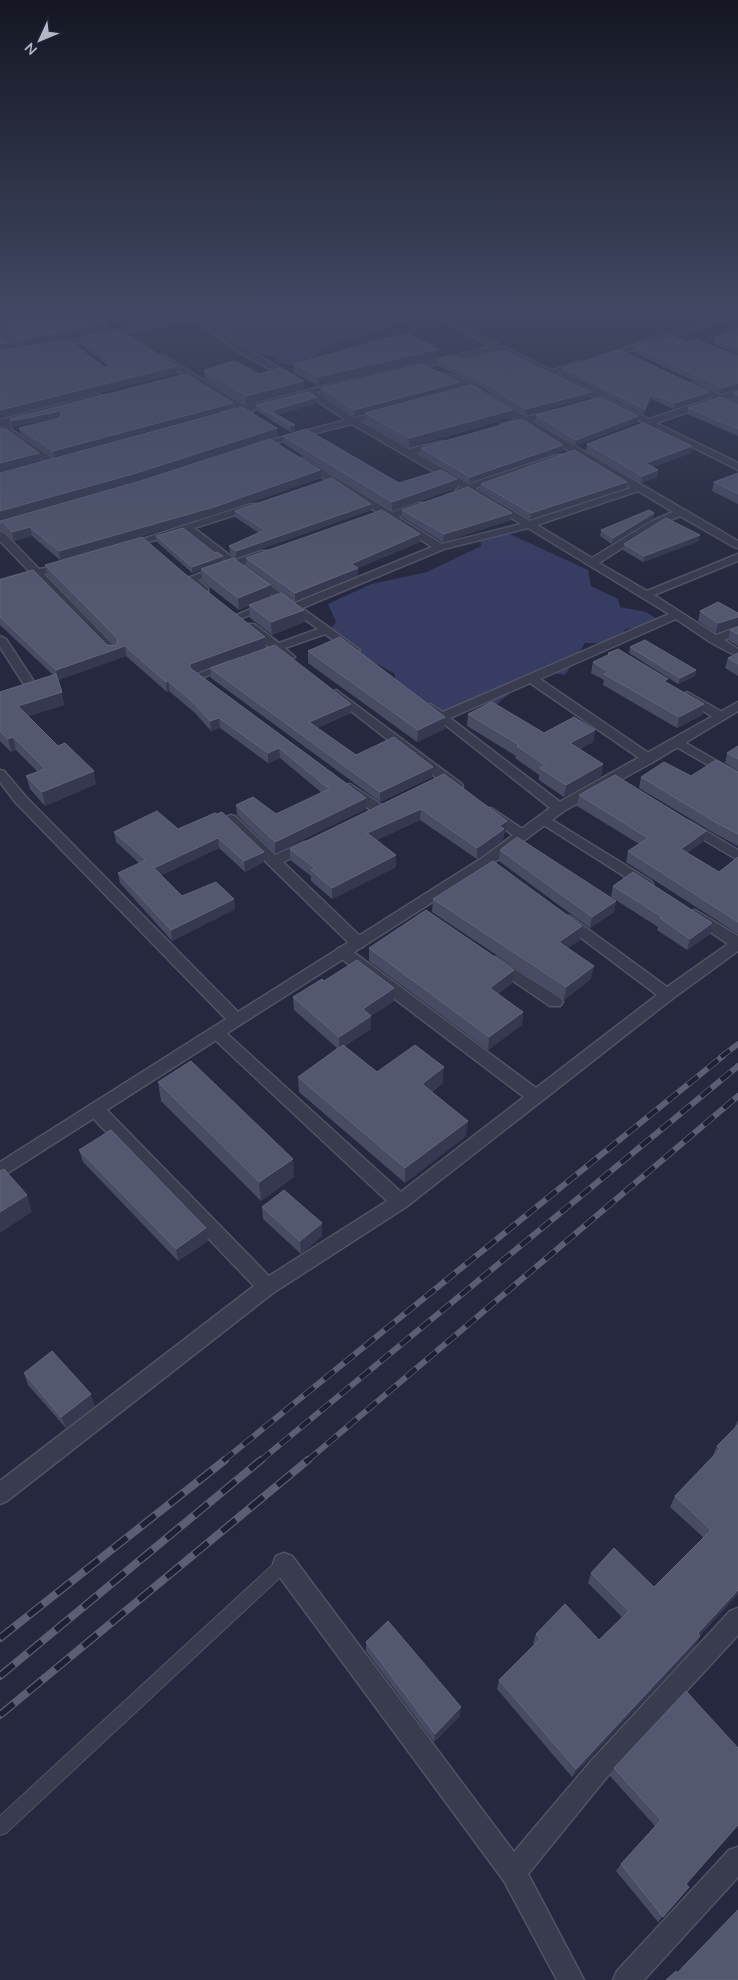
<svg xmlns="http://www.w3.org/2000/svg" width="738" height="1980" viewBox="0 0 738 1980" font-family="'Nunito Sans',sans-serif">
<style>
.water{fill:#373c63}
.lines{fill:none;stroke-linecap:round;stroke-linejoin:round}
.service-casing{stroke:#515366;stroke-width:2}
.minor-casing{stroke:#515366;stroke-width:3}
.tertiary-casing{stroke:#515366;stroke-width:3}
.service{fill:#393b4e;fill-rule:evenodd}
.minor{fill:#393b4e;fill-rule:evenodd}
.tertiary{fill:#393b4e;fill-rule:evenodd}
.rail-far2-casing{stroke:#5b5e75;stroke-width:5.5}
.rail-far1-casing{stroke:#5b5e75;stroke-width:6}
.rail-casing{stroke:#5b5e75;stroke-width:8}
.rail-far2{stroke:#1e2033;stroke-width:4;stroke-dasharray:11;stroke-linecap:butt}
.rail-far1{stroke:#1e2033;stroke-width:4.5;stroke-dasharray:13;stroke-linecap:butt}
.rail{stroke:#1e2033;stroke-width:5.5;stroke-dasharray:18;stroke-linecap:butt}
.wall{fill:#474b64}
.shaded-wall{fill:#353850}
.building{fill:#53576f;stroke:#62667d}
</style>
<rect width="100%" height="100%" fill="#25283e"/>
<path class="water" d="M 190,309 L 394,309 L 407,316 L 407,322 L 322,348 C 310,367 298,367 277,362 L 278,357 L 248,354 L 237,347 L 239,340 L 217,331 L 218,327 Z
M 503,531 L 588,570 L 591,586 L 618,599 L 620,607 L 646,612 L 667,625 L 625,629 L 620,643 L 585,643 L 565,675 L 537,670 L 496,705 L 478,705 L 451,720 L 395,684 L 395,674 L 326,635 L 336,622 L 328,604 L 371,584 L 427,572 L 481,546 L 480,538 Z"/>
<g class="lines">
<g class="service-casing">
<path id="service" d="M 284,1557 L 289,1559 L 291,1564 L 289,1569 L 6,1833 L 0,1835 L 0,1816 L 279,1559 Z"/>
</g>
<g class="minor-casing">
<path id="minor" d="M 730,313 L 737,315 L 606,359 L 599,357 Z
M 195,314 L 245,348 L 297,378 L 290,380 L 239,352 L 194,319 L 53,348 L 49,346 Z
M 0,335 L 3,335 L 28,352 L 21,354 L 0,340 Z
M 497,346 L 500,346 L 500,350 L 316,392 L 354,418 L 388,410 L 388,414 L 360,421 L 409,449 L 444,441 L 444,445 L 416,453 L 469,484 L 557,455 L 563,455 L 563,459 L 475,488 L 530,521 L 631,488 L 523,423 L 501,428 L 501,424 L 517,420 L 474,393 L 437,374 C 448,366 512,409 526,417 L 557,410 L 557,414 L 532,421 L 738,541 L 738,548 L 734,547 L 680,516 L 658,525 L 599,563 L 647,591 L 738,554 L 738,561 L 654,595 L 716,635 L 738,627 L 738,634 L 724,640 L 738,649 L 738,657 L 710,642 L 676,619 L 540,679 L 653,756 L 655,759 L 653,762 L 645,762 L 530,683 L 450,718 L 564,805 L 565,808 L 559,812 L 554,811 L 424,708 L 430,704 L 443,712 L 669,614 L 528,528 L 444,549 L 302,608 L 360,650 L 354,653 L 350,652 L 325,634 L 285,648 L 295,657 L 289,660 L 276,652 L 266,652 L 264,650 L 269,647 L 246,628 L 246,624 L 254,624 L 279,643 L 318,629 L 185,531 L 129,548 L 124,545 L 251,504 L 257,504 L 257,508 L 194,528 L 236,560 L 261,551 L 269,551 L 269,555 L 243,565 L 295,603 L 432,547 L 300,463 L 298,461 L 303,458 L 392,512 L 417,503 L 423,503 L 423,507 L 398,517 L 442,544 L 521,524 L 467,491 L 458,492 L 456,490 L 460,487 L 352,424 L 252,449 L 252,445 L 346,420 L 308,395 L 251,410 L 253,412 L 249,415 L 243,412 L 221,416 L 221,412 L 237,408 L 156,357 L 163,355 L 245,406 L 366,375 ZM 638,491 L 673,512 L 652,521 L 592,558 L 537,525 Z
M 581,361 L 585,363 L 584,365 L 551,374 L 547,372 Z
M 689,383 L 695,383 L 738,404 L 738,410 L 689,387 Z
M 96,394 L 103,396 L 9,423 L 12,430 L 55,460 L 55,464 L 49,464 L 5,433 L 0,423 L 1,420 Z
M 0,532 L 4,533 L 39,569 L 68,564 L 68,568 L 44,574 L 118,650 L 118,654 L 110,654 L 35,577 L 0,586 L 0,580 L 30,572 L 0,541 Z
M 220,566 L 224,567 L 224,571 L 198,580 L 208,588 L 208,592 L 200,592 L 185,579 Z
M 267,602 L 271,603 L 271,607 L 237,620 L 232,617 Z
M 0,636 L 6,639 L 35,683 L 33,685 L 25,685 L 23,683 L 0,647 Z
M 229,662 L 233,663 L 233,667 L 198,679 L 192,676 Z
M 336,690 L 462,784 L 463,787 L 462,790 L 452,790 L 332,696 L 332,692 Z
M 687,692 L 724,713 L 726,716 L 720,720 L 716,719 L 683,698 L 681,696 Z
M 677,738 L 738,773 L 738,782 L 673,745 L 671,742 Z
M 350,784 L 386,808 L 388,811 L 386,814 L 376,814 L 345,791 L 344,788 L 345,785 Z
M 491,808 L 527,832 L 529,835 L 527,838 L 517,838 L 486,815 L 484,812 L 486,809 Z
M 230,815 L 235,816 L 275,855 L 304,842 L 314,842 L 316,845 L 314,848 L 283,862 L 363,939 L 365,943 L 363,947 L 353,947 L 225,822 L 223,819 Z
M 544,815 L 651,881 L 653,884 L 651,887 L 641,887 L 539,822 L 537,819 L 539,816 Z
M 689,821 L 738,850 L 738,860 L 684,828 L 682,825 L 684,822 Z
M 695,910 L 738,936 L 738,951 L 672,999 L 406,1207 L 273,1293 L 7,1501 L 0,1504 L 0,1481 L 254,1286 L 90,1115 L 88,1110 L 90,1105 L 96,1104 L 102,1105 L 269,1276 L 387,1201 L 213,1038 L 210,1034 L 213,1030 L 223,1030 L 401,1192 L 524,1097 L 338,956 L 336,952 L 338,948 L 348,948 L 536,1088 L 657,995 L 560,922 L 558,919 L 560,916 L 570,916 L 667,987 L 728,944 L 690,918 L 688,915 L 690,912 Z
M 496,957 L 560,998 L 563,1002 L 560,1006 L 550,1006 L 491,966 L 489,962 L 491,958 Z
M 284,1553 L 292,1556 L 514,1852 L 591,1761 L 730,1611 L 738,1608 L 738,1635 L 607,1777 L 528,1874 L 584,1980 L 557,1980 L 504,1881 L 276,1572 L 273,1564 L 276,1556 Z
M 738,1847 L 738,1877 L 644,1980 L 613,1980 L 617,1971 L 729,1850 Z"/>
</g>
<g class="tertiary-casing">
<path id="tertiary" d="M 418,309 L 428,309 L 649,419 L 738,390 L 738,395 L 656,423 L 738,463 L 738,470 Z
M 738,702 L 738,711 L 653,762 L 564,811 L 492,864 L 0,1178 L 0,1162 L 226,1019 L 16,803 L 0,782 L 0,770 L 4,771 L 26,797 L 238,1012 L 482,858 L 554,805 Z"/>
</g>
<use href="#service" class="service"/>
<use href="#minor" class="minor"/>
<use href="#tertiary" class="tertiary"/>
<g class="rail-far2-casing">
<path id="rail-far2" d="M 721,1057 L 738,1044"/>
</g>
<g class="rail-far1-casing">
<path id="rail-far1" d="M 223,1461 L 723,1056
M 260,1461 L 738,1066
M 307,1461 L 738,1096"/>
</g>
<g class="rail-casing">
<path id="rail" d="M 0,1638 L 225,1460
M 0,1676 L 261,1460
M 0,1715 L 308,1460"/>
</g>
<use href="#rail-far2" class="rail-far2"/>
<use href="#rail-far1" class="rail-far1"/>
<use href="#rail" class="rail"/>
</g>
<path class="wall" d="M 0,309 L 108,322 L 109,329 L 39,344 L 104,367 L 108,367 L 108,366 L 81,344 L 80,337 L 177,366 L 177,373 L 1,418 L 1,429 L 39,453 L 41,461 L 0,472 L 0,336 L 11,349 L 24,347 L 0,333 Z
M 96,309 L 194,309 L 195,313 L 122,327 L 96,311 Z
M 723,309 L 738,309 L 738,315 Z
M 738,329 L 738,354 L 714,344 L 715,338 Z
M 686,342 L 738,356 L 738,389 L 721,394 L 633,352 L 634,346 Z
M 439,349 L 439,358 L 318,386 L 294,373 L 294,364 Z
M 437,360 L 466,360 L 591,392 L 590,398 L 525,415 L 481,387 L 437,366 Z
M 562,368 L 708,398 L 674,409 L 651,399 L 644,414 L 562,373 Z
M 204,370 L 259,374 L 304,389 L 246,405 L 205,379 Z
M 460,387 L 354,416 L 322,394 L 321,388 Z
M 738,391 L 738,403 L 732,399 L 733,393 Z
M 317,397 L 317,403 L 277,415 L 295,431 L 290,432 L 257,411 L 256,405 Z
M 233,403 L 233,408 L 54,457 L 21,434 L 19,428 L 60,418 L 61,417 L 12,427 L 10,419 Z
M 738,405 L 738,436 L 687,414 L 688,408 Z
M 365,413 L 511,418 L 409,447 L 365,422 Z
M 536,415 L 638,422 L 575,446 L 536,421 Z
M 283,436 L 399,483 L 457,479 L 457,488 L 392,511 L 284,444 Z
M 587,444 L 692,446 L 691,453 L 653,467 L 658,470 L 657,477 L 641,483 L 586,451 Z
M 421,448 L 563,451 L 469,483 L 421,454 Z
M 320,470 L 321,478 L 214,515 L 60,560 L 32,536 L 14,541 L 5,532 L 0,531 L 0,521 Z
M 738,473 L 738,504 L 712,491 L 714,482 Z
M 627,482 L 626,488 L 530,519 L 480,489 L 481,484 Z
M 371,504 L 371,510 L 236,558 L 230,553 L 229,546 L 259,533 L 235,517 L 235,511 Z
M 402,510 L 511,520 L 443,542 L 402,517 Z
M 654,513 L 653,519 L 612,544 L 600,536 L 601,530 Z
M 420,534 L 420,542 L 358,568 L 358,575 L 295,601 L 247,566 L 246,558 Z
M 156,536 L 215,553 L 223,561 L 271,597 L 304,610 L 305,622 L 272,635 L 250,618 L 249,606 L 239,610 L 202,581 L 201,570 L 192,573 L 157,542 Z
M 699,541 L 643,562 L 623,550 L 624,544 Z
M 45,565 L 184,573 L 265,637 L 266,647 L 196,672 L 366,798 L 366,809 L 275,853 L 237,815 L 236,805 L 276,814 L 322,793 L 280,758 L 268,763 L 220,728 L 211,731 L 195,713 L 170,692 L 167,692 L 126,656 L 58,680 L 64,705 L 28,716 L 96,784 L 45,806 L 30,789 L 26,776 L 38,772 L 16,750 L 11,752 L 0,741 L 0,692 L 53,675 L 0,625 L 0,580 L 107,645 L 116,646 L 47,575 Z
M 700,611 L 738,613 L 716,633 L 698,621 Z
M 738,627 L 738,646 L 728,640 L 730,630 Z
M 630,647 L 696,670 L 695,676 L 678,684 L 629,653 Z
M 308,651 L 445,717 L 445,729 L 417,742 L 308,663 Z
M 608,653 L 667,683 L 704,704 L 702,715 L 677,728 L 603,685 L 604,680 L 591,673 L 593,662 L 608,655 Z
M 738,653 L 738,676 L 725,668 L 728,658 Z
M 210,668 L 351,704 L 351,713 L 317,728 L 356,755 L 432,777 L 380,802 L 211,678 Z
M 468,714 L 544,733 L 595,730 L 593,742 L 580,749 L 603,764 L 601,776 L 564,797 L 539,780 L 539,775 L 515,758 L 516,756 L 467,726 Z
M 738,746 L 738,771 L 725,763 L 727,753 Z
M 738,772 L 738,846 L 714,833 L 639,788 L 641,777 L 691,776 Z
M 444,774 L 506,832 L 504,833 L 503,840 L 477,859 L 420,820 L 377,840 L 396,855 L 396,867 L 332,899 L 311,881 L 311,876 L 290,860 L 290,849 Z
M 579,795 L 706,831 L 704,841 L 687,853 L 719,872 L 738,857 L 738,934 L 626,862 L 628,851 L 639,844 L 577,806 Z
M 215,813 L 264,852 L 264,862 L 245,872 L 219,848 L 161,875 L 182,896 L 234,899 L 235,909 L 172,941 L 120,883 L 118,873 L 139,863 L 116,842 L 114,832 L 178,829 Z
M 500,850 L 616,901 L 614,912 L 590,928 L 499,861 Z
M 613,886 L 710,934 L 687,950 L 657,930 L 658,927 L 611,897 Z
M 433,899 L 582,926 L 580,940 L 567,948 L 591,979 L 564,1000 L 432,912 Z
M 369,948 L 512,983 L 498,994 L 523,1012 L 522,1025 L 488,1050 L 369,961 Z
M 324,981 L 394,988 L 394,1001 L 371,1016 L 371,1029 L 345,1046 L 377,1072 L 443,1083 L 432,1092 L 466,1136 L 405,1183 L 299,1092 L 298,1077 L 337,1048 L 294,1010 L 293,997 Z
M 158,1082 L 293,1159 L 294,1177 L 261,1201 L 161,1101 Z
M 79,1150 L 208,1241 L 178,1261 L 83,1162 Z
M 262,1207 L 322,1236 L 301,1254 L 263,1219 Z
M 24,1373 L 95,1406 L 66,1428 L 28,1385 Z
M 738,1420 L 738,1594 L 700,1635 L 700,1636 L 695,1646 L 572,1777 L 497,1689 L 499,1680 L 535,1645 L 533,1643 L 536,1634 L 599,1640 L 622,1617 L 588,1583 L 591,1573 L 654,1587 L 704,1538 L 670,1507 L 675,1496 L 712,1458 L 717,1446 L 734,1428 Z
M 366,1642 L 460,1716 L 434,1742 L 366,1651 Z
M 686,1691 L 686,1884 L 689,1887 L 658,1922 L 616,1871 L 621,1864 L 655,1826 L 610,1776 L 614,1768 Z
M 738,1909 L 738,1980 L 677,1973 Z"/>
<path class="shaded-wall" d="M 35,309 L 71,309 L 0,324 L 0,316 Z
M 177,309 L 194,309 L 195,313 L 122,327 L 121,320 Z
M 108,322 L 109,329 L 24,347 L 23,340 Z
M 10,342 L 11,349 L 0,352 L 0,344 Z
M 439,349 L 439,358 L 318,386 L 318,377 Z
M 177,366 L 177,373 L 1,418 L 1,430 L 0,431 L 0,410 Z
M 304,381 L 304,389 L 246,405 L 246,396 Z
M 460,382 L 460,387 L 354,416 L 354,410 Z
M 738,383 L 738,389 L 721,394 L 722,388 Z
M 591,392 L 590,398 L 525,415 L 526,409 Z
M 709,392 L 708,398 L 674,409 L 675,403 Z
M 651,394 L 651,399 L 644,414 L 645,409 Z
M 317,397 L 317,403 L 274,416 L 271,411 Z
M 233,403 L 233,408 L 54,457 L 53,451 Z
M 512,410 L 511,418 L 409,447 L 409,438 Z
M 61,411 L 62,417 L 12,427 L 11,421 Z
M 638,416 L 638,422 L 575,446 L 576,440 Z
M 295,425 L 295,431 L 290,432 L 290,426 Z
M 277,428 L 278,436 L 134,482 L 0,520 L 0,511 Z
M 563,445 L 563,451 L 469,483 L 470,477 Z
M 692,446 L 691,453 L 645,470 L 646,463 Z
M 39,453 L 41,461 L 0,472 L 0,463 Z
M 320,470 L 321,478 L 214,515 L 60,560 L 59,551 Z
M 658,470 L 657,477 L 641,483 L 642,476 Z
M 457,479 L 457,488 L 392,511 L 392,502 Z
M 627,482 L 626,488 L 530,519 L 531,513 Z
M 371,504 L 371,510 L 236,558 L 236,551 Z
M 512,513 L 511,520 L 443,542 L 444,534 Z
M 654,513 L 653,519 L 612,544 L 613,538 Z
M 30,527 L 32,536 L 14,541 L 12,532 Z
M 420,534 L 420,542 L 358,568 L 358,575 L 295,601 L 295,593 L 351,564 Z
M 700,535 L 699,541 L 643,562 L 644,556 Z
M 223,556 L 223,562 L 201,569 L 201,570 L 192,573 L 192,567 Z
M 270,585 L 271,597 L 239,610 L 238,598 Z
M 304,610 L 305,622 L 272,635 L 271,622 Z
M 738,617 L 738,626 L 716,633 L 718,623 Z
M 265,637 L 266,647 L 191,674 L 190,668 L 190,664 Z
M 125,646 L 126,656 L 58,680 L 56,670 Z
M 696,670 L 695,676 L 678,684 L 680,678 Z
M 168,681 L 170,692 L 167,692 L 166,682 Z
M 62,692 L 64,705 L 21,719 L 18,706 Z
M 351,704 L 351,713 L 309,732 L 309,722 Z
M 704,704 L 702,715 L 677,728 L 679,717 Z
M 445,717 L 445,729 L 417,742 L 418,730 Z
M 219,718 L 220,728 L 211,731 L 210,721 Z
M 595,730 L 593,742 L 568,755 L 570,743 Z
M 13,737 L 16,750 L 11,752 L 8,739 Z
M 279,748 L 280,758 L 268,763 L 268,753 Z
M 603,764 L 601,776 L 564,797 L 566,785 Z
M 433,767 L 432,777 L 380,802 L 380,792 Z
M 94,771 L 96,784 L 45,806 L 42,792 Z
M 366,798 L 366,809 L 275,853 L 275,842 Z
M 421,809 L 420,820 L 368,844 L 367,833 Z
M 507,821 L 506,832 L 504,833 L 503,840 L 477,859 L 477,848 L 499,826 Z
M 706,831 L 704,841 L 678,860 L 681,849 Z
M 218,838 L 219,848 L 156,878 L 154,868 Z
M 264,852 L 264,862 L 245,872 L 244,861 Z
M 396,855 L 396,867 L 332,899 L 332,888 Z
M 234,899 L 235,909 L 172,941 L 171,930 Z
M 616,901 L 614,912 L 590,928 L 592,917 Z
M 712,923 L 710,934 L 687,950 L 690,939 Z
M 582,926 L 580,940 L 557,955 L 559,942 Z
M 594,966 L 591,979 L 564,1000 L 566,987 Z
M 514,970 L 512,983 L 489,1001 L 490,988 Z
M 394,988 L 394,1001 L 371,1016 L 371,1029 L 339,1050 L 339,1037 L 363,1009 Z
M 523,1012 L 522,1025 L 488,1050 L 489,1037 Z
M 444,1067 L 443,1083 L 421,1099 L 422,1084 Z
M 468,1121 L 466,1136 L 405,1183 L 405,1168 Z
M 293,1159 L 294,1177 L 261,1201 L 259,1182 Z
M 27,1195 L 32,1212 L 0,1233 L 0,1212 Z
M 322,1223 L 322,1236 L 301,1254 L 300,1241 Z
M 206,1228 L 208,1241 L 178,1261 L 176,1249 Z
M 91,1394 L 95,1406 L 66,1428 L 61,1417 Z
M 738,1590 L 738,1594 L 692,1643 L 698,1633 Z
M 700,1636 L 695,1646 L 572,1777 L 576,1769 Z
M 461,1707 L 460,1716 L 434,1742 L 435,1734 Z"/>
<path class="building" d="M 0,309 L 35,309 L 0,316 Z
M 73,309 L 87,309 L 108,322 L 23,340 L 0,327 L 0,323 Z
M 104,309 L 177,309 L 121,320 Z
M 118,329 L 177,366 L 0,410 L 0,351 L 67,339 L 104,367 L 108,367 L 109,360 L 80,337 Z
M 738,329 L 738,348 L 715,338 Z
M 406,333 L 439,349 L 318,377 L 294,364 Z
M 0,336 L 10,342 L 0,344 Z
M 675,337 L 686,342 L 697,340 L 738,356 L 738,383 L 722,388 L 634,346 Z
M 620,350 L 709,392 L 675,403 L 651,394 L 645,409 L 562,368 Z
M 505,351 L 591,392 L 526,409 L 481,381 L 437,360 L 455,356 L 466,360 Z
M 234,361 L 259,374 L 280,368 L 304,381 L 246,396 L 204,370 Z
M 422,364 L 460,382 L 354,410 L 321,388 Z
M 186,374 L 233,403 L 53,451 L 19,428 L 60,418 L 61,411 L 11,421 L 10,419 Z
M 471,385 L 512,410 L 409,438 L 365,413 Z
M 738,391 L 738,396 L 733,393 Z
M 308,392 L 317,397 L 271,411 L 295,425 L 290,426 L 256,405 Z
M 601,397 L 638,416 L 576,440 L 536,415 Z
M 721,397 L 738,405 L 738,429 L 688,408 Z
M 242,407 L 277,428 L 133,474 L 0,511 L 0,473 Z
M 522,419 L 563,445 L 470,477 L 421,448 Z
M 643,423 L 692,446 L 646,463 L 658,470 L 642,476 L 587,444 Z
M 0,429 L 6,429 L 39,453 L 0,463 Z
M 306,429 L 399,483 L 441,470 L 457,479 L 392,502 L 283,436 Z
M 270,439 L 320,470 L 214,507 L 59,551 L 30,527 L 12,532 L 4,523 L 0,522 L 0,521 L 140,481 Z
M 574,450 L 627,482 L 531,513 L 481,484 Z
M 738,473 L 738,494 L 714,482 Z
M 332,478 L 371,504 L 236,551 L 229,546 L 265,530 L 235,511 Z
M 468,487 L 512,513 L 444,534 L 402,510 Z
M 382,510 L 420,534 L 351,564 L 358,568 L 295,593 L 246,558 Z
M 649,510 L 654,513 L 613,538 L 601,530 Z
M 666,518 L 700,535 L 644,556 L 624,544 Z
M 183,528 L 215,553 L 217,552 L 223,556 L 192,567 L 156,536 Z
M 142,537 L 184,573 L 265,637 L 190,664 L 190,668 L 366,798 L 275,842 L 236,805 L 253,797 L 276,814 L 329,789 L 279,748 L 268,753 L 219,718 L 210,721 L 194,703 L 168,681 L 166,682 L 125,646 L 56,670 L 0,617 L 0,580 L 33,570 L 107,645 L 116,646 L 118,639 L 45,565 Z
M 233,558 L 270,585 L 238,598 L 201,569 Z
M 281,593 L 304,610 L 271,622 L 249,605 Z
M 718,602 L 738,613 L 738,617 L 718,623 L 700,611 Z
M 738,627 L 738,634 L 730,630 Z
M 340,637 L 445,717 L 418,730 L 308,651 Z
M 645,640 L 696,670 L 680,678 L 630,647 Z
M 275,645 L 351,704 L 309,722 L 356,755 L 394,737 L 433,767 L 380,792 L 210,668 Z
M 618,649 L 668,679 L 664,681 L 704,704 L 679,717 L 604,674 L 609,672 L 593,662 L 610,654 L 608,653 Z
M 738,653 L 738,664 L 728,658 Z
M 56,674 L 62,692 L 18,706 L 58,746 L 65,743 L 94,771 L 42,792 L 26,776 L 45,769 L 13,737 L 8,739 L 0,731 L 0,692 Z
M 492,702 L 544,733 L 574,717 L 595,730 L 570,743 L 603,764 L 566,785 L 540,768 L 545,765 L 517,746 L 519,745 L 468,714 Z
M 738,746 L 738,759 L 727,753 Z
M 716,760 L 738,772 L 738,834 L 717,823 L 641,777 L 664,762 L 691,776 Z
M 444,774 L 507,821 L 499,826 L 504,829 L 477,848 L 421,809 L 367,833 L 396,855 L 332,888 L 311,870 L 315,868 L 290,849 Z
M 615,775 L 706,831 L 681,849 L 719,872 L 738,857 L 738,922 L 628,851 L 648,838 L 579,795 Z
M 157,811 L 178,829 L 215,813 L 217,814 L 222,812 L 264,852 L 244,861 L 218,838 L 154,868 L 151,865 L 182,896 L 216,882 L 234,899 L 171,930 L 118,873 L 146,860 L 114,832 Z
M 517,837 L 616,901 L 592,917 L 500,850 Z
M 493,861 L 582,926 L 559,942 L 594,966 L 566,987 L 433,899 Z
M 633,872 L 712,923 L 690,939 L 660,918 L 662,917 L 613,886 Z
M 426,910 L 514,970 L 490,988 L 523,1012 L 489,1037 L 369,948 Z
M 357,960 L 394,988 L 363,1009 L 371,1016 L 339,1037 L 293,997 L 322,979 L 324,981 Z
M 343,1045 L 377,1072 L 415,1045 L 444,1067 L 422,1084 L 468,1121 L 405,1168 L 298,1077 Z
M 191,1061 L 293,1159 L 259,1182 L 158,1082 Z
M 111,1130 L 206,1228 L 176,1249 L 79,1150 Z
M 4,1169 L 27,1195 L 0,1212 L 0,1171 Z
M 284,1190 L 322,1223 L 300,1241 L 262,1207 Z
M 52,1351 L 91,1394 L 61,1417 L 24,1373 Z
M 738,1425 L 738,1590 L 698,1633 L 700,1636 L 576,1769 L 499,1680 L 540,1639 L 536,1634 L 565,1604 L 599,1640 L 629,1611 L 591,1573 L 614,1548 L 654,1587 L 711,1530 L 675,1496 L 720,1449 L 717,1446 Z
M 388,1621 L 461,1707 L 435,1734 L 366,1642 Z
M 686,1691 L 738,1748 L 738,1825 L 686,1884 L 689,1887 L 663,1917 L 621,1864 L 661,1820 L 614,1768 Z
M 738,1910 L 738,1980 L 666,1980 L 676,1971 L 677,1973 Z"/>
<linearGradient id="sky" x2="0" y2="1"><stop stop-color="#141622"/><stop offset="0.53" stop-color="#404863"/><stop offset="1" stop-color="#404863" stop-opacity="0"/></linearGradient>
<rect width="738" height="586" fill="url(#sky)"/>
<g transform="translate(40 40) rotate(226)" stroke="#1e2033" stroke-width="4" paint-order="stroke">
<path d="M0-4L9 19L0 12L-9 19Z" fill="#b5b7c9"/>
<text y="-8" font-size="14" font-weight="bold" text-anchor="middle" fill="#b5b7c9">N</text>
</g>
</svg>
